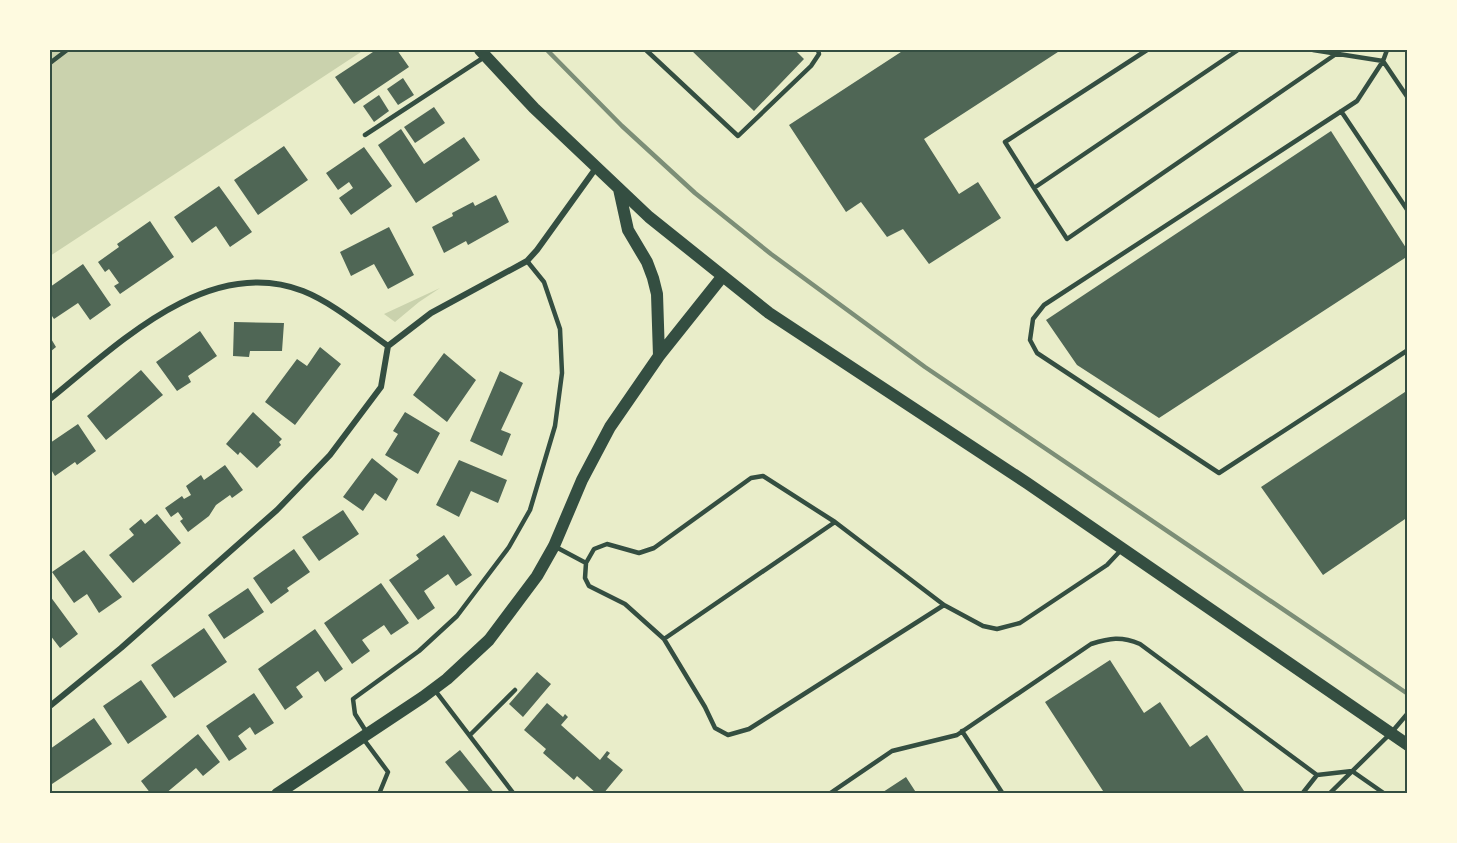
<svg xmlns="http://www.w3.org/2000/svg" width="1457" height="843" viewBox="0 0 1457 843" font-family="'Alegreya Sans',sans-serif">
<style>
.green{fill:#cad2ad}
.building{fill:#4f6655}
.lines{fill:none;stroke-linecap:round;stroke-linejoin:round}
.service{stroke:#344e41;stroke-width:4.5}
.minor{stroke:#344e41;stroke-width:6}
.secondary{stroke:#344e41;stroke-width:12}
.rail{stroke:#7c8e77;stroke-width:4.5}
.neatline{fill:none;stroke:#344e41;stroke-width:2}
</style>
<rect width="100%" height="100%" fill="#e9edc9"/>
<path class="green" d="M 50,50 L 364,50 L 50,256 Z
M 440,288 L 419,302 L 395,322 L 384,314 Z"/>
<path class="building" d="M 376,50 L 397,50 L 409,67 L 354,104 L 335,77 Z
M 691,50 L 795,50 L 804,59 L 754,111 Z
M 904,50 L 1061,50 L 924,139 L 959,194 L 978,182 L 1001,218 L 929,264 L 903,229 L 887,237 L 861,202 L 846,212 L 789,125 Z
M 403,78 L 414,95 L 398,105 L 387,89 Z
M 379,95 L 389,111 L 374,122 L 363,106 Z
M 434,107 L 445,123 L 415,143 L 404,127 Z
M 401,129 L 424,164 L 464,137 L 480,160 L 416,203 L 378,145 Z
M 1331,131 L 1408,251 L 1408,256 L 1159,418 L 1077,365 L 1046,320 Z
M 284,146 L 308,180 L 258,215 L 234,180 Z
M 364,147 L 392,186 L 351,215 L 339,198 L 353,188 L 349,182 L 338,190 L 326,173 Z
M 219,186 L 252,232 L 230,247 L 216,226 L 192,243 L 174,217 Z
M 496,195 L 509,222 L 468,245 L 466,241 L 444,253 L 432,227 L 453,216 L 452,213 L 473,202 L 475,206 Z
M 150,221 L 174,257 L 120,294 L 114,286 L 119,283 L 109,269 L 105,272 L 98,262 L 119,247 L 117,244 Z
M 389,227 L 414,275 L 388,289 L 374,264 L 351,276 L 340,252 Z
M 83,264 L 111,305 L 90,320 L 78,303 L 54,319 L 50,313 L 50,287 Z
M 234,322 L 284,323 L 282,351 L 250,351 L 249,357 L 233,356 Z
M 200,331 L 217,356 L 188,376 L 191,382 L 177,391 L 156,362 Z
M 50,337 L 56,347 L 50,352 Z
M 320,347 L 341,364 L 295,425 L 265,402 L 297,359 L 307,366 Z
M 444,353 L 476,380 L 447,422 L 413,395 Z
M 141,370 L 163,395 L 106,440 L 87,416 Z
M 500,371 L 523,383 L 501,430 L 511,434 L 502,456 L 470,441 Z
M 1408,390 L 1408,517 L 1323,575 L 1261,487 Z
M 253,412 L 282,439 L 279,442 L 281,445 L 257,468 L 240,452 L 238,455 L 226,444 Z
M 405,412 L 440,433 L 418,474 L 385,455 L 398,434 L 393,431 Z
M 78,424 L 96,451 L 77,465 L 75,462 L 55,476 L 50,468 L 50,443 Z
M 372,458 L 398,479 L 386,501 L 375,493 L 363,511 L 343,497 Z
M 459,460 L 507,480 L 498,503 L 471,491 L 459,517 L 436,505 Z
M 225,465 L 243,490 L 232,498 L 230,495 L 216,505 L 209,516 L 188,532 L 180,521 L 183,519 L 178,512 L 171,517 L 165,508 L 182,496 L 184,499 L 191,495 L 186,486 L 201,475 L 204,480 Z
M 343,510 L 359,534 L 319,561 L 302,537 Z
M 157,514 L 181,543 L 133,583 L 109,555 L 134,535 L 129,529 L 141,519 L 145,524 Z
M 444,535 L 472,575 L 456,586 L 448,574 L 424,591 L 435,608 L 418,620 L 389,580 L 419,559 L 416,555 Z
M 294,549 L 310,572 L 287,588 L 289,591 L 271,604 L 253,578 Z
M 84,550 L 122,597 L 99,613 L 87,594 L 74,603 L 52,572 Z
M 381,583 L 409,623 L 391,635 L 384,625 L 362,640 L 370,651 L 352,664 L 324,623 Z
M 248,588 L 264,612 L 224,639 L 208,615 Z
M 50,596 L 78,634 L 60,648 L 50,635 Z
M 204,628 L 227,662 L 174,698 L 151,665 Z
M 315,629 L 343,669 L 325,682 L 318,671 L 296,687 L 303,697 L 285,710 L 258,669 Z
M 1110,660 L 1144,713 L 1160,702 L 1190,747 L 1207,735 L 1246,794 L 1105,794 L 1045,702 Z
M 537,672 L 551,684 L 523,717 L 509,704 Z
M 141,680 L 167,717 L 128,744 L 103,706 Z
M 254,693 L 274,723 L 255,735 L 250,727 L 238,736 L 247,749 L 229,761 L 206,726 Z
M 547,703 L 563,717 L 565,714 L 568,717 L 561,725 L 600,760 L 607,751 L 610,753 L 607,757 L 623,770 L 603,794 L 597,794 L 577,776 L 574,780 L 543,753 L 546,749 L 524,730 Z
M 94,718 L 112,744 L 52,784 L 50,781 L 50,749 Z
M 198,734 L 220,762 L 203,776 L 196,768 L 165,794 L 151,794 L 141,781 Z
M 460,750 L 495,794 L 471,794 L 445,762 Z
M 906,777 L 917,794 L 880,794 Z"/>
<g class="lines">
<path class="service" d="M 646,50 L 738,136 L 811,66 L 819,54 L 818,50
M 1238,50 L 1034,188 L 1067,239 L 1336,54
M 1313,50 L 1383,61 L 1408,98
M 1387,50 L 1383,61 L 1357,101 L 1044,305 L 1033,319 L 1030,340 L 1037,353 L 1219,473 L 1408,350
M 50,63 L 67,50
M 1341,111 L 1408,211
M 365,135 L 486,56
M 1034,188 L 1005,142 L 1147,50
M 554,546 L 586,563 L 585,578 L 589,586 L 625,604 L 664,639 L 705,707 L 715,728 L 728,735 L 749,729 L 944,605
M 586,563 L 594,549 L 607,544 L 639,553 L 654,548 L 751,478 L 763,476 L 835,522 L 944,605 L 983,626 L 997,629 L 1020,623 L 1107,565 L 1122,549
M 664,639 L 835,522
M 434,689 L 514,794
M 962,731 L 1003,794
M 367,733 L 355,714 L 353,699 L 419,651 L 457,616 L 509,547 L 530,510 L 555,426 L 562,373 L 560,329 L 544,282 L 527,261
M 470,735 L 515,690
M 362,737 L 388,772 L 379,794
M 829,794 L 892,751 L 957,735 L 1091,644 C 1110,638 1121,636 1140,644 L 1317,775 L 1352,771 L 1385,794
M 1302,794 L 1317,775
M 1329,794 L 1391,733 L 1408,713"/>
<path class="minor" d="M 50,399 C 117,345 208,254 303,291 C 333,303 361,327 388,346
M 50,706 L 121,648 L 277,510 L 330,455 L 381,387 L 388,346 L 431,313 L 527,261 L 537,250 L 596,168"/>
<path class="secondary" d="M 480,50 L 534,108 L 649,217 L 769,313 L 1027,483 L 1408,745
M 619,189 L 628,230 L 647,262 L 653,278 L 657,294 L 659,356
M 277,794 L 423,697 L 447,679 L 489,640 L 537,576 L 554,546 L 582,480 L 610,427 L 659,356 L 722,277"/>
<path class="rail" d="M 547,50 L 622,126 L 695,193 L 771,254 L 925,367 L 1408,694"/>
</g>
<rect width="1457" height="843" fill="none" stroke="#fefae0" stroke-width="102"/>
<rect x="51" y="51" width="1355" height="741" class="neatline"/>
</svg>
